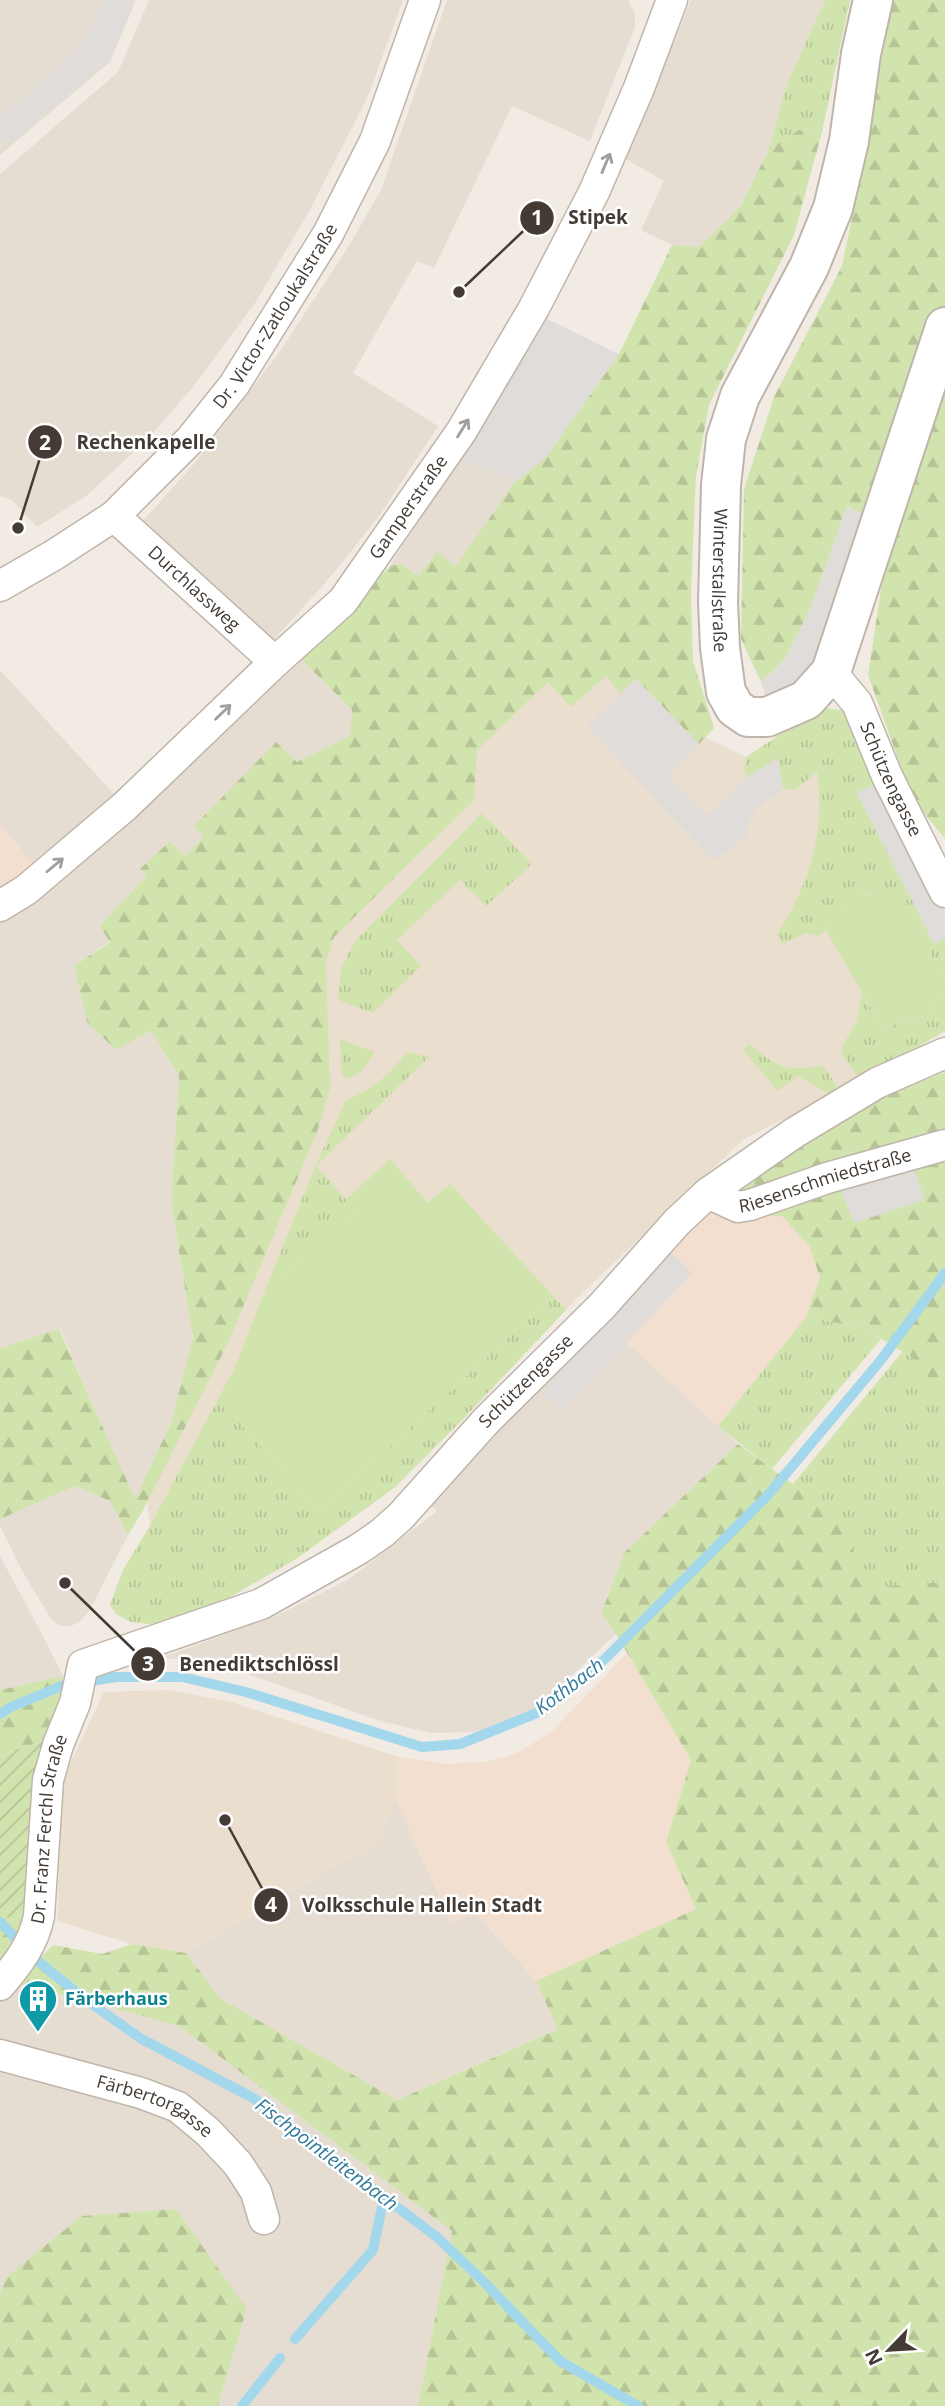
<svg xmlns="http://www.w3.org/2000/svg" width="945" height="2406" viewBox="0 0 945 2406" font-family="'Open Sans',sans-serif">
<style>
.residential{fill:#e5ddd2}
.commercial{fill:#f3dfcf}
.education{fill:#eadfce}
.grass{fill:url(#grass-tufts)}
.forest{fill:url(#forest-firs)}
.garden{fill:url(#garden-furrows)}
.pitch{fill:#d2e4ae}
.parking{fill:#dfdcd9}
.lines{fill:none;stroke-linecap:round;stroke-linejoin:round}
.stream{stroke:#a2d7ec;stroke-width:10}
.minor-casing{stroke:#bfb5aa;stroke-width:33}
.tertiary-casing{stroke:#bfb5aa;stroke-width:42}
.minor{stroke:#fff;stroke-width:30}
.tertiary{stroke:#fff;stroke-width:38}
.oneway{stroke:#a19d9a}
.labels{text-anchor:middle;stroke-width:5;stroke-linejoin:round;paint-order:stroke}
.street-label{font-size:18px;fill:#433b34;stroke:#fff}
.culture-label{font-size:18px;font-weight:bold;fill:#0d838f;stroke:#fff;text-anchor:start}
.water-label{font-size:19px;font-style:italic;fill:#30799a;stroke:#fff}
.leader{fill:none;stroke:#433b34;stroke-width:2.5}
.callout-dot{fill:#433b34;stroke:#fff;stroke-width:2.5}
.mark-label{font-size:21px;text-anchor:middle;font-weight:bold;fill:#fff}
.callout-label{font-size:19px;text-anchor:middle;font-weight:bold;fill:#433b34;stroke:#fff;stroke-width:5;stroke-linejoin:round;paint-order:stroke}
</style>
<defs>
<pattern id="grass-tufts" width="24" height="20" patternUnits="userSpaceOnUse" patternTransform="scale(1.75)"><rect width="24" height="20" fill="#d2e4ae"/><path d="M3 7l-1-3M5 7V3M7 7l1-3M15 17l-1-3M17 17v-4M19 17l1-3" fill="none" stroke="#b6c496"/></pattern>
<pattern id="forest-firs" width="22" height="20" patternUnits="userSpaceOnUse" patternTransform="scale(1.75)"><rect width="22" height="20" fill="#d2e4ae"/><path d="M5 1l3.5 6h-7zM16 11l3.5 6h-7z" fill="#b6c496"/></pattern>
<pattern id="garden-furrows" width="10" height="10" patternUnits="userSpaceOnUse" patternTransform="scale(1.75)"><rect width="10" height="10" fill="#d2e4ae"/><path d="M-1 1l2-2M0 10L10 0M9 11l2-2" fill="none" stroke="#b6c496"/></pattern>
</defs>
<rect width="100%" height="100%" fill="#f1ebe4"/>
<path class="residential" d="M 0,0 L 136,0 L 110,62 L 0,155 Z
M 149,0 L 403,0 L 368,96 L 311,208 L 255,303 L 193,387 L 147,440 L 86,496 L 37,527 L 13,501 L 0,496 L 0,174 L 118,72 Z
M 447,0 L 628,0 L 635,14 L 635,27 L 590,141 L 512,106 L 434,268 L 417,261 L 353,373 L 438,426 L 382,512 L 333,574 L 273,641 L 140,524 L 194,464 L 278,354 L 349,246 L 381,190 Z
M 691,0 L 825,0 L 786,86 L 769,149 L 740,207 L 699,247 L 672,245 L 641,230 L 664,181 L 626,159 Z
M 458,460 L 519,479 L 456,566 L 419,576 L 400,563 L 389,567 Z
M 302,660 L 352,710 L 350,736 L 297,762 L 276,742 L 195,827 L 205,837 L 185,856 L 170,841 L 141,869 L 147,875 L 100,926 L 110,941 L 74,966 L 87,1022 L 116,1050 L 151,1031 L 179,1076 L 171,1202 L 193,1338 L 171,1423 L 135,1500 L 60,1329 L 0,1348 L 0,923 L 55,884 L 131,820 Z
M 0,670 L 115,795 L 34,865 L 0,824 Z
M 668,1248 L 692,1273 L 626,1342 L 738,1444 L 624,1553 L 601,1614 L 616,1634 L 533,1712 L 503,1726 L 473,1732 L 431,1733 L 380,1721 L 225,1666 L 193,1660 L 160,1658 L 274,1617 L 349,1579 L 437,1511 L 429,1503 Z
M 75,1486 L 110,1501 L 128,1535 L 90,1610 L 79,1622 L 71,1626 L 60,1626 L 51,1619 L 21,1569 L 0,1526 L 0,1519 Z
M 0,1556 L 36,1623 L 63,1676 L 0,1690 Z
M 396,1800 L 451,1923 L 476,1913 L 536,1981 L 559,2028 L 397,2100 L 221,1999 L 186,1953 L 380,1840 Z
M 16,1982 L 179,2026 L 452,2231 L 418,2406 L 218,2406 L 247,2309 L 6,2277 L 0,2294 L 0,1988 Z"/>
<path class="commercial" d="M 0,824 L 34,865 L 0,889 Z
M 715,1208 L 739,1216 L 782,1216 L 809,1246 L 820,1277 L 806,1317 L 718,1426 L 626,1342 L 691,1274 L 668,1248 Z
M 627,1653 L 691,1760 L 666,1842 L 696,1909 L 536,1981 L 477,1913 L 451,1923 L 396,1800 L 398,1757 L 448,1764 L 485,1762 L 518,1753 L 551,1732 Z"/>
<path class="education" d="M 602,629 L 691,730 L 746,757 L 821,708 L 843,710 L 945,911 L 945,1031 L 865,1078 L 744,1139 L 576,1299 L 465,1417 L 394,1488 L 296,1559 L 225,1600 L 150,1624 L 131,1622 L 116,1614 L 110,1605 L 123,1570 L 150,1526 L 147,1497 L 238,1314 L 320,945 L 475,748 Z
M 168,1690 L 228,1701 L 398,1757 L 396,1800 L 380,1840 L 186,1953 L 132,1944 L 57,1921 L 63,1779 L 104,1692 Z"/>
<path class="grass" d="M 825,0 L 850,0 L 822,132 L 799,130 L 769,149 L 786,86 Z
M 821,708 L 843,710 L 858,732 L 879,782 L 857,793 L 934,943 L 945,938 L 945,979 L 891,888 L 874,897 L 864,894 L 845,906 L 841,916 L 824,927 L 826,931 L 819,936 L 806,933 L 783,944 L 777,934 C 810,884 826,831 817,771 L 797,789 L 783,790 L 778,759 L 747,777 L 744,770 L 746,757 Z
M 482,813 L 532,864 L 486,906 L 460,880 L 397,940 L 421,966 L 373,1013 L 338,1000 L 341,968 L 356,940 Z
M 862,994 L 884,1031 L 904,1019 L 914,1021 L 932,1010 L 935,1001 L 945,995 L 945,1031 L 865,1078 L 856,1074 L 841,1053 L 842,1046 L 856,1023 Z
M 340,1039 L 375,1052 L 362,1071 L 348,1079 L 342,1076 Z
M 749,1044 C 775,1067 789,1073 823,1065 L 840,1091 L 831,1095 L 798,1076 L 778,1091 L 743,1050 Z
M 407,1052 L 429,1057 L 316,1166 L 355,1210 L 261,1300 L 315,1167 L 346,1100 C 376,1087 387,1077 407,1052 Z
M 553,1296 L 566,1310 L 465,1417 L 394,1488 L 296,1559 L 225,1600 L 188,1618 L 150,1624 L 131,1622 L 116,1614 L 110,1605 L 123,1570 L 150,1526 L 218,1399 L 320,1511 Z
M 806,1317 L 864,1328 L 881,1339 L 772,1469 L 718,1426 Z
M 902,1352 L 923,1364 L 945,1418 L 945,1582 L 876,1588 L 827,1510 L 793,1484 Z"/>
<path class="forest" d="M 892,0 L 945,0 L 945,839 L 912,798 L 868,675 L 888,544 L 871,519 L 847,506 L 810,610 L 784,661 L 761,682 L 741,639 L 744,489 L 774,397 L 842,266 L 869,135 Z
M 799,130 L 822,132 L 794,235 L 709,405 L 696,476 L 691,592 L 693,661 L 714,728 L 699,744 L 636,679 L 621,694 L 606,676 L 571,707 L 548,682 L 477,750 L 474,800 L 334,937 L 326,962 L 330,1089 L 317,1132 L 227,1345 L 142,1512 L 128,1535 L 110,1501 L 75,1486 L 0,1519 L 0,1348 L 59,1329 L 135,1499 L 171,1423 L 193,1338 L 171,1202 L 179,1076 L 151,1031 L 116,1050 L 87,1022 L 74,966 L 110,942 L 100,926 L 147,875 L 140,869 L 170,841 L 185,856 L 204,837 L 194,826 L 276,742 L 297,762 L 350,736 L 352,710 L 302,660 L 389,567 L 400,563 L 419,576 L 437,552 L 456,566 L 514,483 L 546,457 L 619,354 L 672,245 L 699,247 L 740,207 L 769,149 Z
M 945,1072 L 945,1418 L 922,1364 L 864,1328 L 806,1317 L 820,1277 L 809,1246 L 782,1216 L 739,1216 L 715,1208 L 811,1133 L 896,1091 Z
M 738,1444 L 827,1509 L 876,1587 L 945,1582 L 945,2406 L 418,2406 L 452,2231 L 179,2026 L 16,1982 L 53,1945 L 102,1954 L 132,1944 L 186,1953 L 221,1999 L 397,2100 L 558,2029 L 536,1981 L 696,1909 L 666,1842 L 691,1760 L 616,1634 L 601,1614 L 624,1553 Z
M 63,1676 L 60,1703 L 46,1740 L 9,1752 L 0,1758 L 0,1690 Z
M 0,1915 L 23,1923 L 0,1973 Z
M 176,2209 L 247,2309 L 218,2406 L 0,2406 L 0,2294 L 6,2277 L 82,2216 Z"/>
<path class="garden" d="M 46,1740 L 28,1864 L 23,1923 L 0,1915 L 0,1758 L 9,1752 Z"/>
<path class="pitch" d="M 891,887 L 945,979 L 945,995 L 935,1001 C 930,1017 920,1022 904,1019 L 884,1031 L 824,927 L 841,916 C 847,899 856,892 874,897 Z
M 390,1159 L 428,1203 L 450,1184 L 553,1296 L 320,1511 L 218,1399 L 236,1365 L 261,1300 L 355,1210 L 345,1200 Z"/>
<path class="parking" d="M 104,0 L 120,0 L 132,6 L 109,60 L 8,145 L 0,135 L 0,118 L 82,46 Z
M 545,318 L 619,354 L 546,457 L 519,479 L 458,460 Z
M 847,506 L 871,519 L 811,677 L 767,700 L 761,682 L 784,661 L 810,610 Z
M 636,679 L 699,744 L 668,776 L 707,816 L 747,777 L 778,758 L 783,790 L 769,798 L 757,808 L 749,822 L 746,836 L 714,861 L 587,727 Z
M 879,782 L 945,911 L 945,938 L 934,944 L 857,793 Z
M 912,1163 L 925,1200 L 854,1223 L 838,1183 Z
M 670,1252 L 692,1273 L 563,1410 L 543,1393 Z"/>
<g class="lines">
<path class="stream" d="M 0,1714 L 11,1707 L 64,1685 L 116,1677 L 182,1677 L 246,1692 L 422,1747 L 460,1744 L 542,1711 L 607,1657 L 768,1495 L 881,1360 L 945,1273
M 0,1922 L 39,1962 L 82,1997 L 140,2038 L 253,2098 L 384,2197 L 438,2238 L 485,2283 L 560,2361 L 638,2406
M 295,2339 L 373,2250 L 384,2197
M 242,2406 L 280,2358"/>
<g class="minor-casing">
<g id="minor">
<path id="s1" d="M 114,516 L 275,662"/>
<path id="s2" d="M 0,586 L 54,555 L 114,516 L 190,440 L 234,385 L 328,234 L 375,141 L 425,0"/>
<path id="s3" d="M 831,672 L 857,703 L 887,776 L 945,892"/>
<path id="s4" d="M 0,906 L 26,890 L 125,806 L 275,662 L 343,601 L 461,432 L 534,308 L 594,192 L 639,88 L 672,0"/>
<path id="s5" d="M 708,1193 L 738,1207 L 750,1205 L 827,1178 L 945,1145"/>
<path id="s6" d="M 0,1985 C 18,1964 34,1943 39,1916 L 48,1780 L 58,1745 L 75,1703 L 83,1665 L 261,1604 L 359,1549 L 382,1533 L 401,1516 L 486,1421 L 602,1306 L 677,1222 L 708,1193 L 794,1133 L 877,1083 L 945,1053"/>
<path id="s7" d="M 0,2055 L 141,2093 L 178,2107 L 208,2132 L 238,2164 L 256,2192 L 264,2219"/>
</g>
</g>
<g class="tertiary-casing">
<g id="tertiary">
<path id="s8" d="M 873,0 L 861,54 L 849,141 L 833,208 L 809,267 L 740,396 L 726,439 L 721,485 L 718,602 L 720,648 L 726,692 L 735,708 L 748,717 L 767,717 L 806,700 L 831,672 L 945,327"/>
</g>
</g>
<use href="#minor" class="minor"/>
<use href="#tertiary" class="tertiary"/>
</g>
<defs><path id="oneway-shaft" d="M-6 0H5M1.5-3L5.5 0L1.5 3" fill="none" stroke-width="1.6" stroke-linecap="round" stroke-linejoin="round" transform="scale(1.75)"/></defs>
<g class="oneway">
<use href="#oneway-shaft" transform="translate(606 163) rotate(-67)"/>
<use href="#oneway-shaft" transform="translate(463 428) rotate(-58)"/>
<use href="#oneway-shaft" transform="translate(223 712) rotate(-44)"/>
<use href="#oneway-shaft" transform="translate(55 865) rotate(-40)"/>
</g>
<defs>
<g id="building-pin" transform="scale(2.0125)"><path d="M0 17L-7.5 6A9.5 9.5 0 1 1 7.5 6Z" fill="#0f9aa8" stroke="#fff"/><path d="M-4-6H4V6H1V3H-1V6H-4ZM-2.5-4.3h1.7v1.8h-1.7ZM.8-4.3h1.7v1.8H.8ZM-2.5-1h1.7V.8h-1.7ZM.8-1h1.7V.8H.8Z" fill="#fff"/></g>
</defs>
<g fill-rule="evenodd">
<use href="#building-pin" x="38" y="1999"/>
</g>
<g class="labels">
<g class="street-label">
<text dy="6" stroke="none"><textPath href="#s2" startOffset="392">Dr. Victor-Zatloukalstraße</textPath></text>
<text dy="6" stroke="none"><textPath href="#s4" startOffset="574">Gamperstraße</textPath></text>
<text dy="6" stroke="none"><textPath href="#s8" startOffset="609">Winterstallstraße</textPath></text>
<text dy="6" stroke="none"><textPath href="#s1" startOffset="108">Durchlassweg</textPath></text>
<text dy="6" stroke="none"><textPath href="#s3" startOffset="124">Schützengasse</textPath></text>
<text dy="6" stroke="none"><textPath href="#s5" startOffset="124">Riesenschmiedstraße</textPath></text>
<text dy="6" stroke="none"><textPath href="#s6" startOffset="875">Schützengasse</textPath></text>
<text dy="6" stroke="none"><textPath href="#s6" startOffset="168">Dr. Franz Ferchl Straße</textPath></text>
<text dy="6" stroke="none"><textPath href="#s7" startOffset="164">Färbertorgasse</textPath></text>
</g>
<g class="culture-label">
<text x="65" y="2005">Färberhaus</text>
</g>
<g class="water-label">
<text transform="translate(569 1686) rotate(-37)" y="7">Kothbach</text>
<text transform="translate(327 2154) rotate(37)" y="7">Fischpointleitenbach</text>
</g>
</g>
<path class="leader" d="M459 292L537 218M18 528L45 442M65 1583L148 1664M225 1820L271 1905"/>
<g class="callout-dot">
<circle cx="459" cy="292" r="7"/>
<circle cx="18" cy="528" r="7"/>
<circle cx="65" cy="1583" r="7"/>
<circle cx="225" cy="1820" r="7"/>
<circle cx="537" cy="218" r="18"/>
<circle cx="45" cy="442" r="18"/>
<circle cx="148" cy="1664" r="18"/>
<circle cx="271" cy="1905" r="18"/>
</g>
<g class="mark-label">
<text x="537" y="225">1</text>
<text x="45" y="450">2</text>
<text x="148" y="1671">3</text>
<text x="271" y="1912">4</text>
</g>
<g class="callout-label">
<text x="598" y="224">Stipek</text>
<text x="146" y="449">Rechenkapelle</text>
<text x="259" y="1671">Benediktschlössl</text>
<text x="422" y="1912">Volksschule Hallein Stadt</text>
</g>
<g transform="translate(889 2350) rotate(245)" stroke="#ffffff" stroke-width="5" paint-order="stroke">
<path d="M0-5L12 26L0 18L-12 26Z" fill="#433b34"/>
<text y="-10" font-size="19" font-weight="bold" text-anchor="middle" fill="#433b34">N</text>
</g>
</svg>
